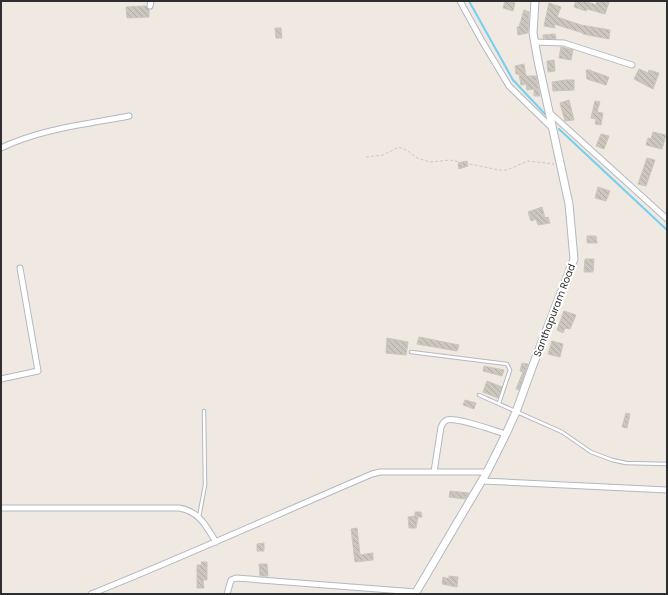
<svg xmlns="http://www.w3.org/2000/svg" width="668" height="595" viewBox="0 0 668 595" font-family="Poppins,sans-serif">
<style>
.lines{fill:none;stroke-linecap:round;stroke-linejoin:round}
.stream{stroke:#75cff0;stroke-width:2}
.building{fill:url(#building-back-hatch);stroke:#cbc5ba}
.lane-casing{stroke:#b4b7c1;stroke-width:4.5}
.street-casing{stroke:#b4b7c1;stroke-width:7}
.secondary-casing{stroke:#b4b7c1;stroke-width:9}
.path{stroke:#c9c9c9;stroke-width:1;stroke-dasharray:3 2;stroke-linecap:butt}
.lane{stroke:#fff;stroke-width:2.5}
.street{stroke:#fff;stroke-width:5}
.secondary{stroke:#fff;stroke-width:7}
.labels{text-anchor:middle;stroke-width:4;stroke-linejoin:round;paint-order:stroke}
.street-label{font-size:10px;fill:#2e2e2e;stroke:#fff}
</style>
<defs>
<pattern id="building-back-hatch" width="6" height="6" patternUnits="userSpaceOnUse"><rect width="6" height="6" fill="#cbc7bf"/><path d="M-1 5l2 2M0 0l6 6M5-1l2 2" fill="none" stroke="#afaba4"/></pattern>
</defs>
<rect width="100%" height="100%" fill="#efe9e1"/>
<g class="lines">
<path class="stream" d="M 469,1 L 513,80 L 545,114
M 559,129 L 667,230"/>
</g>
<path class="building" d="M 505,1 L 515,3 L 513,11 L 503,8 Z
M 576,1 L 585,1 L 596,5 L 597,1 L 609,2 L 605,14 L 587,9 L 586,11 L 574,7 Z
M 549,3 L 561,7 L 557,17 L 581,25 L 610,30 L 609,39 L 583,34 L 583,33 L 554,24 L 555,28 L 544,26 Z
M 146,6 L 149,10 L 149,17 L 127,18 L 126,7 Z
M 524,10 L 529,12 L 528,33 L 518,35 L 517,27 L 519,27 Z
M 275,28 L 281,28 L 282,38 L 276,38 Z
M 555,34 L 556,39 L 543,38 L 543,35 Z
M 561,47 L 573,50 L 571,60 L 559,58 Z
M 554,60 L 555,71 L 548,72 L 547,61 Z
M 524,64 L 526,76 L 536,76 L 540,96 L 534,96 L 534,89 L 527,90 L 526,84 L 521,85 L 519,74 L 516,74 L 515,66 Z
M 639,69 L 648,73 L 649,70 L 659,73 L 653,89 L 634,79 Z
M 586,70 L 591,70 L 591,71 L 609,77 L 606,85 L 587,79 Z
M 566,80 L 574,80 L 574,90 L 553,91 L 552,82 Z
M 569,100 L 574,120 L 565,121 L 560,103 Z
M 595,101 L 600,102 L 597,112 L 603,113 L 601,125 L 595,124 L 596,119 L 591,118 Z
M 653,132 L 666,135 L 662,149 L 646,145 L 648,138 L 651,139 Z
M 601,134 L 609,136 L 604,149 L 596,146 Z
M 647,158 L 655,160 L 646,186 L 638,184 Z
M 467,161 L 468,166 L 459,169 L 458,163 Z
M 598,187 L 610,191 L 606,201 L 595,198 Z
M 542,207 L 545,218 L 548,217 L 550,223 L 538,225 L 536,219 L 531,221 L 528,212 Z
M 587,236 L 596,236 L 597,243 L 587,243 Z
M 585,259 L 594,259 L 593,272 L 584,272 Z
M 564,311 L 576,315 L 570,329 L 565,328 L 563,333 L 557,330 Z
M 419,337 L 459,345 L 457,351 L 417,344 Z
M 387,338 L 408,342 L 406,355 L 386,353 Z
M 552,341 L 563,344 L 560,357 L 548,354 Z
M 522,363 L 528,364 L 519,390 L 516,389 L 523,372 L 520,371 Z
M 484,366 L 504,370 L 502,376 L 483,371 Z
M 487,381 L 502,387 L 498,398 L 483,392 Z
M 465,400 L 476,403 L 474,409 L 463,405 Z
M 626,413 L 630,414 L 627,428 L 622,427 Z
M 450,491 L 469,493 L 465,499 L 449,497 Z
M 415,512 L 421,512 L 422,517 L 418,517 L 416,528 L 409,528 L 408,517 L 415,516 Z
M 357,528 L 360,555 L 373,553 L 373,560 L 355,562 L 351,529 Z
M 264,543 L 264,551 L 257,551 L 257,544 Z
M 201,562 L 207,562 L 207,580 L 203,580 L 204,588 L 197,588 L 197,565 L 202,565 Z
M 259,564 L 267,564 L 268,576 L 260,576 Z
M 449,576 L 458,577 L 457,587 L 442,584 L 443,577 L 449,579 Z"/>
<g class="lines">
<g class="lane-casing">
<path id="lane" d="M 411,352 L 507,364 L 510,370 L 499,403
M 479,395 L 562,432 L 591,452 L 612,460 L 626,463 L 667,464
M 199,517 L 205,485 L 204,411"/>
</g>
<g class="street-casing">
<path id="street" d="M 460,1 L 482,41 L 509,86 L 553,129
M 150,6 L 151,1
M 534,42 L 564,43 L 632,65
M 549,112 L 667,219
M 1,148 C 40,129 87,124 129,116
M 1,379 L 38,371 L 20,268
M 434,472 L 441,427 C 443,423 444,421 447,420 C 457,417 495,431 506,434
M 482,481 L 667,490
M 1,508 L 179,508 C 199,511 206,526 216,542
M 91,594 C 186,556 278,514 372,474 L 380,472 L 487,472
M 227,594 L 231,580 L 236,578 L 416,592"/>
</g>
<g class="secondary-casing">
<path id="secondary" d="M 415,594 L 487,472 L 506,434 L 516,412 L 533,365 L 574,259 L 569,204 L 538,61 L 533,33 L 535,1"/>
</g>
<path class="path" d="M 366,157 L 383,155 L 399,147 L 408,151 L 417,158 L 430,162 L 450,160 L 499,170 L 507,170 L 528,161 L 554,164"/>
<use href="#lane" class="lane"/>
<use href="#street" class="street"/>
<use href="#secondary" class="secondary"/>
</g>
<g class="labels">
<g class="street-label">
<text transform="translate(554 310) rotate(-69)" y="4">Santhapuram Road</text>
</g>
</g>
<rect width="668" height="595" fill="none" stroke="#2e2e2e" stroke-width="4"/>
</svg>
